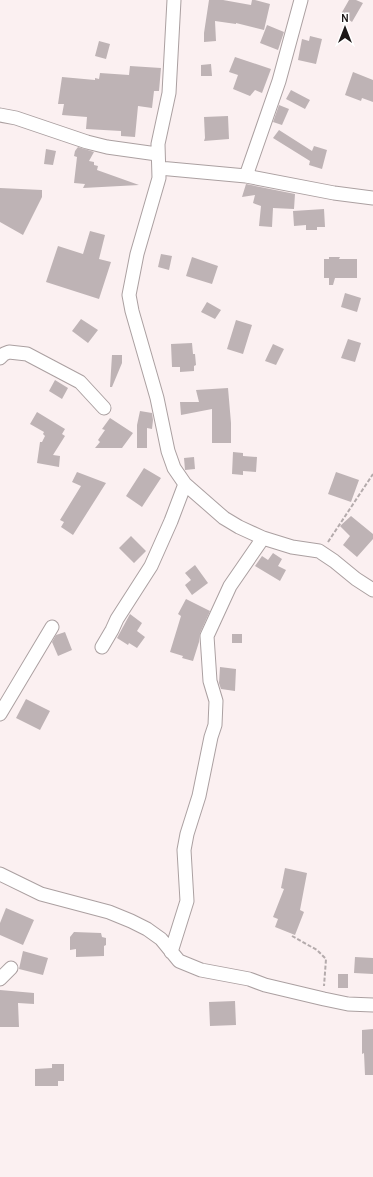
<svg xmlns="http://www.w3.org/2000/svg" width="373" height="1177" viewBox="0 0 373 1177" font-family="Karla,sans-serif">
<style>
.building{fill:#beb3b5}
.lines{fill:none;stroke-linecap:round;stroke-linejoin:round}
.minor-casing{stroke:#aba0a1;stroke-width:15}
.path{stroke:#b4abac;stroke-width:2;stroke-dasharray:4 2;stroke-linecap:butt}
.minor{stroke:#fff;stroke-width:13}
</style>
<rect width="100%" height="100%" fill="#fbf0f1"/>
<path class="building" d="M 209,0 L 223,0 L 251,5 L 252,0 L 255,0 L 270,4 L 264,30 L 236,23 L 236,24 L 215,21 L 216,41 L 204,42 L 204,33 Z
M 349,0 L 356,0 L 363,3 L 352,22 L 341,14 Z
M 267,25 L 284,32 L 278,50 L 260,43 Z
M 310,36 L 322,39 L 316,64 L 298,60 L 302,39 L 309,41 Z
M 99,41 L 110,44 L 106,59 L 95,56 Z
M 235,57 L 271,69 L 262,93 L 255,90 L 250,96 L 233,89 L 238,75 L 229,72 Z
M 211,64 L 212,76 L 201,76 L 201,65 Z
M 130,66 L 161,68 L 159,91 L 154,91 L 152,108 L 138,106 L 135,137 L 121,136 L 121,131 L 86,129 L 87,117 L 62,115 L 64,104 L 58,104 L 62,77 L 95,80 L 95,78 L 99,79 L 100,73 L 129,75 Z
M 353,72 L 373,80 L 373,102 L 362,98 L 361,101 L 345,95 Z
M 291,90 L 310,100 L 305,109 L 286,99 Z
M 279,105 L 289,109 L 282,125 L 273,122 Z
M 228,116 L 229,139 L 204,141 L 205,138 L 204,117 Z
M 279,130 L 312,151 L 314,146 L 327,150 L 322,169 L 309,165 L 310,161 L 273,138 Z
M 78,147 L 94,152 L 89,161 L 94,162 L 94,165 L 98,166 L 97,170 L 139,185 L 83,188 L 85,184 L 74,183 L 77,157 L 74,156 L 75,151 Z
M 46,149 L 56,151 L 53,165 L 44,164 Z
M 246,184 L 295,194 L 294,209 L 273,208 L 272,227 L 259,226 L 261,206 L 253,203 L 255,195 L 242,197 Z
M 0,188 L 42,190 L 42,197 L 23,235 L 0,222 Z
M 324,209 L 325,227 L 317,227 L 317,230 L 306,230 L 306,225 L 294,226 L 293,211 Z
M 90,231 L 105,235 L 99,259 L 111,262 L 99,299 L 46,282 L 58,246 L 83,254 Z
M 161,254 L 172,256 L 169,270 L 158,267 Z
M 192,257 L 218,266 L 212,284 L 186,276 Z
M 329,257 L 340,257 L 339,259 L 357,259 L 357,278 L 335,278 L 333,285 L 329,285 L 329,278 L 324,278 L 324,259 L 329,259 Z
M 345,293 L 361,298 L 357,312 L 341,307 Z
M 207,302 L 221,310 L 215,319 L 201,312 Z
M 81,319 L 98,330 L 88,343 L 72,331 Z
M 236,320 L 252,325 L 243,354 L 227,349 Z
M 348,339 L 361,343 L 355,362 L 341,358 Z
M 192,343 L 193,354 L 195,354 L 196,365 L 194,366 L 194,371 L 180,372 L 180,367 L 172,367 L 171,344 Z
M 273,344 L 284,349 L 276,365 L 265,361 Z
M 112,355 L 122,355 L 122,363 L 112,387 L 110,387 Z
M 55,380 L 68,388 L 62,399 L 49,391 Z
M 228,388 L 231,423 L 231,443 L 212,443 L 212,409 L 181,415 L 180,402 L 199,402 L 196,390 Z
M 140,411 L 152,413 L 153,420 L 152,429 L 147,428 L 147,448 L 137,448 L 137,425 Z
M 37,412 L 65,429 L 62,434 L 65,436 L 53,455 L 60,456 L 59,467 L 37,463 L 40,442 L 42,442 L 45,436 L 43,434 L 44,432 L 30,424 Z
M 110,418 L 133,433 L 122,448 L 95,448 L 100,442 L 98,440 L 105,430 L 102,429 Z
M 233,452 L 243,453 L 243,456 L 257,457 L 256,472 L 243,471 L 243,475 L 232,474 Z
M 194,457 L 195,469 L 185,470 L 184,458 Z
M 144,468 L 161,478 L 142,507 L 126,496 Z
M 77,472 L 106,483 L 73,535 L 61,527 L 64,522 L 60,520 L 81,486 L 72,482 Z
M 336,472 L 359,480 L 351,502 L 328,494 Z
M 351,516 L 373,534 L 373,539 L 357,557 L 343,545 L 350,536 L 340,526 Z
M 131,536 L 146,551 L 134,563 L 119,548 Z
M 273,553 L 282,559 L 278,566 L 286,570 L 280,581 L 255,566 L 262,556 L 268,560 Z
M 195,565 L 208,583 L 192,595 L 185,585 L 191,580 L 185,573 Z
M 186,599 L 210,611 L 200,633 L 199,642 L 193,661 L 182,658 L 183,656 L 170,652 L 181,616 L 178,614 Z
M 130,614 L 142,623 L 137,631 L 145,637 L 137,648 L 129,643 L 128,645 L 117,638 Z
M 65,632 L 72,650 L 58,656 L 52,642 L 56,635 Z
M 232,634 L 242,634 L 242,643 L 232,643 Z
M 220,667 L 236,669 L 235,691 L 221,689 L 219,683 Z
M 26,699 L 50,711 L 40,730 L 16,718 Z
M 285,868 L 307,873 L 300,910 L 304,912 L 295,935 L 275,927 L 278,919 L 273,917 L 284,889 L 281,888 Z
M 6,908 L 34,920 L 23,945 L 0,935 L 0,923 Z
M 74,932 L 101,933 L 102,937 L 106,938 L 106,945 L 104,946 L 104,956 L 76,957 L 76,949 L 70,950 L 70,937 Z
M 23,951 L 48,958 L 43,975 L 19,969 Z
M 355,957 L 373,958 L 373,974 L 354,973 Z
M 338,974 L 348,974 L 348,988 L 338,988 Z
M 0,990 L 34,993 L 34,1004 L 18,1003 L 19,1027 L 0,1027 Z
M 235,1001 L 236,1025 L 210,1026 L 209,1002 Z
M 373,1029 L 373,1075 L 365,1075 L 364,1053 L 362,1054 L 362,1030 Z
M 52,1064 L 64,1064 L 64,1081 L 58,1081 L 58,1086 L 35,1086 L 35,1069 L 52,1068 Z"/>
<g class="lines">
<g class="minor-casing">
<path id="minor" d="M 174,0 L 169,93 L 158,144 L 159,178 L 137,254 L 129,295 L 132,311 L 157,398 L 168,451 L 174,468 L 185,484 L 224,518 L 239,527 L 263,538 L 292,547 L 319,551 L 334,561 L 356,579 L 373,590
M 0,115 L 16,118 L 87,142 L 107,147 L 157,154
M 159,168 L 246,176 L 334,193 L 373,198
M 246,176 L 279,81 L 301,0
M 0,358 L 4,354 L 9,352 L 27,354 L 80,382 L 104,408
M 102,647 L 112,630 L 117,619 L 151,566 L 171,521 L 185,484
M 0,714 L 52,627
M 0,874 L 41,894 L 109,912 L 131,921 L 147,929 L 161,939 L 179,961 L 201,970 L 249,979 L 265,985 L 324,999 L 348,1004 L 373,1005
M 171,952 L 187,901 L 184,850 L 187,834 L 199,796 L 211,737 L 215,725 L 216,701 L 210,681 L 207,636 L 230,586 L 263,538
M 0,979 L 11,968"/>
</g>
<path class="path" d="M 328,542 L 373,474
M 292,936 L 317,950 L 326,959 L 324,986"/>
<use href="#minor" class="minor"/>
</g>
<g transform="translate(345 28)" stroke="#ffffff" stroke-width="3" paint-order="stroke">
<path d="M0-3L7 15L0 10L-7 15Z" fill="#1c1818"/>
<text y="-6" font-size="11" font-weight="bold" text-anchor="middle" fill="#1c1818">N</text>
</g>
</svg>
